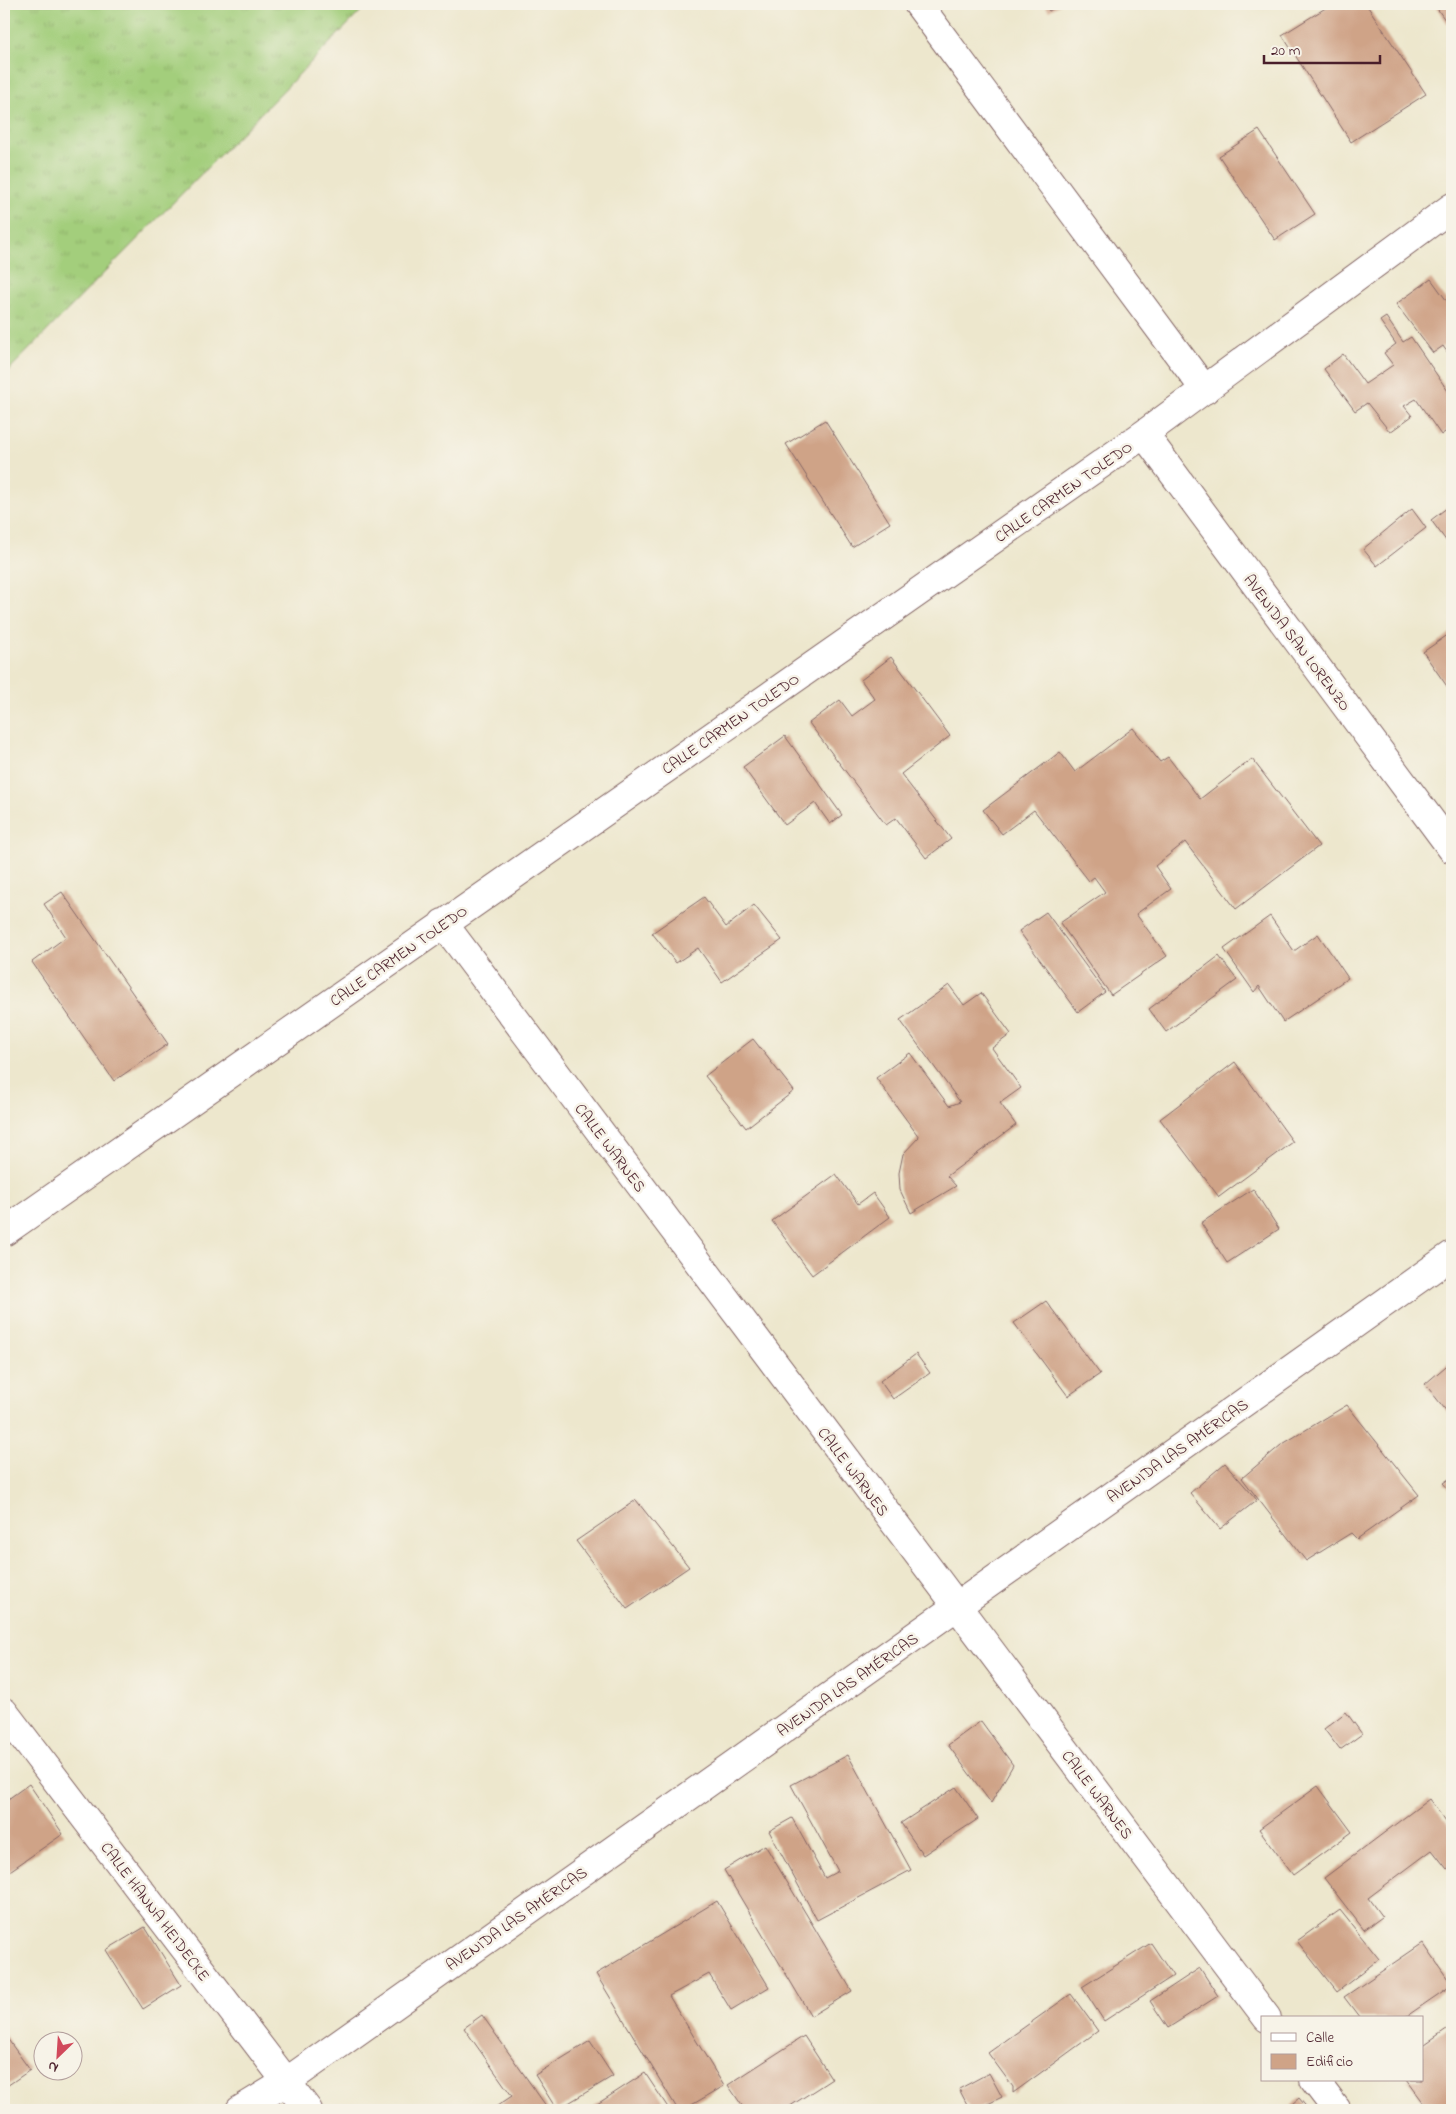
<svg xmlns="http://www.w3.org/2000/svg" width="1456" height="2114" viewBox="0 0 1456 2114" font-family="'Indie Flower',sans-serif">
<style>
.grass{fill:url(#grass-tufts);stroke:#767653}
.building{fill:#cfa387}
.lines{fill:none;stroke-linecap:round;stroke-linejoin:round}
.street-casing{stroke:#836564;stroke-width:30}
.secondary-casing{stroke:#836564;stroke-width:30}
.street{stroke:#fff;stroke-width:28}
.secondary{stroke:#fff;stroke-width:28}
.labels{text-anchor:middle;stroke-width:5;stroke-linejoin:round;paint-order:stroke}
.street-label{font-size:16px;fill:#4a1f2b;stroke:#f7f3e8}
</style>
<defs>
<pattern id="grass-tufts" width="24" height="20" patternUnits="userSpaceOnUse" patternTransform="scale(1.25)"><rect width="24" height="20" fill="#a3ce7b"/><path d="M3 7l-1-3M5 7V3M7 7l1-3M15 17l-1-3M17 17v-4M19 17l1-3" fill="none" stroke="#8eb06a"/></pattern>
</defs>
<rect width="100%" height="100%" fill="#f7f3e8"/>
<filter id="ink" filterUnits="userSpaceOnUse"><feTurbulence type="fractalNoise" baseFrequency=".02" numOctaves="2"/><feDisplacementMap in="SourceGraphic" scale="10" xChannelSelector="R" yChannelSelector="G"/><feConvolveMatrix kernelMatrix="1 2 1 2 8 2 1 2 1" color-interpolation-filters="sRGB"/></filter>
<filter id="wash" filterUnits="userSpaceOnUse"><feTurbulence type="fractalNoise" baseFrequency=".0096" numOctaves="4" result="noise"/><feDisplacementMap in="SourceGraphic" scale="20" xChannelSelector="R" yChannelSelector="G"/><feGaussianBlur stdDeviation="1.12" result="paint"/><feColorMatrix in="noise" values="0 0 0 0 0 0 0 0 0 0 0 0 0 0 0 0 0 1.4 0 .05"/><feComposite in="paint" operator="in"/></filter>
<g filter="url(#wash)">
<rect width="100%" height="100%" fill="#ede7cd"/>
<path class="grass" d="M 4,4 L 368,4 L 4,375 Z"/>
<g id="blocks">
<path class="building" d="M 1044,4 L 1061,4 L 1049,11 Z
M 1332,4 L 1366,4 L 1426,94 L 1351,142 L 1282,35 Z
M 1434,4 L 1452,4 L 1452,30 Z
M 1259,130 L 1315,214 L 1275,240 L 1219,156 Z
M 1431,279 L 1452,308 L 1452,359 L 1443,346 L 1433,353 L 1396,304 Z
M 1386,317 L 1403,342 L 1411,337 L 1452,397 L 1452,427 L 1441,435 L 1416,399 L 1404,406 L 1412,416 L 1390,432 L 1367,403 L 1355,411 L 1324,369 L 1343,354 L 1365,384 L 1393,365 L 1384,353 L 1396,344 L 1380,321 Z
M 825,420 L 890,523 L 852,547 L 786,444 Z
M 1452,504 L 1452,545 L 1450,546 L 1431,520 Z
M 1412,509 L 1426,528 L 1377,566 L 1363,549 Z
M 1452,632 L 1452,691 L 1451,692 L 1423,652 Z
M 891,657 L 950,736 L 901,774 L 951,839 L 926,858 L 896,818 L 886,825 L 809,723 L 840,700 L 852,716 L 875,699 L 861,680 Z
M 1133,728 L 1160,762 L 1168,757 L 1200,799 L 1252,759 L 1319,846 L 1236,909 L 1185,842 L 1155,866 L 1171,889 L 1136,914 L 1167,956 L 1111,995 L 1060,923 L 1105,892 L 1094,877 L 1089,881 L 1034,810 L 1002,834 L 983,810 L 1060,752 L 1075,772 Z
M 785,736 L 842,815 L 830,824 L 815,803 L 785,825 L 743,767 Z
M 62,892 L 168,1044 L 114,1081 L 32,962 L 66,937 L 44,904 Z
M 704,897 L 726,927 L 754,905 L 782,940 L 722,982 L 698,948 L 676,963 L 652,933 Z
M 1046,912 L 1105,992 L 1078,1012 L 1019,931 Z
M 1270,916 L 1294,951 L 1318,934 L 1348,978 L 1283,1022 L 1259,986 L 1254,992 L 1224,949 Z
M 1219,956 L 1237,980 L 1166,1032 L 1149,1009 Z
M 949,985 L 964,1005 L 981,993 L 1011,1034 L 992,1048 L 1021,1088 L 1000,1103 L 1016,1125 L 947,1176 L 956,1186 L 911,1213 L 900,1190 L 899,1173 L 903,1154 L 919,1137 L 876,1078 L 910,1053 L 949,1106 L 960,1102 L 900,1020 Z
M 753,1039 L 794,1091 L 746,1128 L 705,1076 Z
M 1235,1062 L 1293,1142 L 1219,1197 L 1160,1119 Z
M 836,1174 L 858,1204 L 873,1193 L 890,1217 L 812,1275 L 772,1221 Z
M 1253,1189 L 1279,1229 L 1227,1263 L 1201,1223 Z
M 1046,1301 L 1100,1374 L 1068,1396 L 1014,1323 Z
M 916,1354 L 930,1373 L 893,1399 L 880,1381 Z
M 1452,1361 L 1452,1418 L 1425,1384 Z
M 1347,1405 L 1419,1495 L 1357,1539 L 1351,1533 L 1306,1561 L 1242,1478 L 1281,1445 Z
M 1225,1463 L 1257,1500 L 1220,1529 L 1190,1493 Z
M 1452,1477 L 1452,1493 L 1443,1483 Z
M 636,1500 L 689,1567 L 627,1609 L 576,1541 Z
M 1346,1712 L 1362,1734 L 1340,1750 L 1324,1729 Z
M 981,1721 L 1013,1765 L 991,1803 L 948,1745 Z
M 848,1755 L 911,1870 L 817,1920 L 769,1831 L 792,1818 L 825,1878 L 838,1871 L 791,1785 Z
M 29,1784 L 63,1834 L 4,1875 L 4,1802 Z
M 1318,1786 L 1352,1832 L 1293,1875 L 1259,1829 Z
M 956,1787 L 978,1819 L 923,1855 L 901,1823 Z
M 1429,1799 L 1452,1830 L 1452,1865 L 1447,1869 L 1432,1850 L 1368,1898 L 1382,1917 L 1364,1930 L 1324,1878 Z
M 765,1845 L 852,1991 L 811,2016 L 724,1870 Z
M 717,1901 L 769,1987 L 731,2010 L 709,1974 L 669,1996 L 724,2086 L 683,2110 L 678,2110 L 596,1974 Z
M 1340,1910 L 1379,1959 L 1337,1992 L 1297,1941 Z
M 145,1927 L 181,1985 L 143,2009 L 106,1950 Z
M 1151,1943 L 1173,1976 L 1104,2021 L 1082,1987 Z
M 1423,1943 L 1452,1985 L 1404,2018 L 1360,2018 L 1344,1997 Z
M 1200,1968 L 1218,1996 L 1168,2028 L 1150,2001 Z
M 1071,1994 L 1098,2031 L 1013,2093 L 1013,2087 L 988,2053 Z
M 482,2015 L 549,2110 L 491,2110 L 512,2096 L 464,2028 Z
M 1451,2026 L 1452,2110 L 1429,2110 L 1407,2080 L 1422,2080 L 1422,2046 Z
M 4,2034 L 30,2070 L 4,2088 Z
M 804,2036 L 832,2079 L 784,2110 L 745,2110 L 728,2085 Z
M 590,2041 L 613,2076 L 557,2110 L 535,2075 Z
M 645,2073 L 669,2109 L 667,2110 L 588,2110 Z
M 989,2073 L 1002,2097 L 976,2110 L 970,2110 L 959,2089 Z
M 1299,2098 L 1309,2110 L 1285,2110 Z"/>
</g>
</g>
<g filter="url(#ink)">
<use href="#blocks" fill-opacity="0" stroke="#836564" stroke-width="1"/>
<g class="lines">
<g class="street-casing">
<path id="street" d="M 918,4 L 1205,390
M 1144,434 L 1452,849
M 443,923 L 1267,2018
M 4,1232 L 1144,434 L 1452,207
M 4,1712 L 308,2110
M 1314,2080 L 1337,2110"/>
</g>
<g class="secondary-casing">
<path id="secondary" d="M 240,2110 L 286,2082 L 1452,1255"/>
</g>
<use href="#street" class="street"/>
<use href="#secondary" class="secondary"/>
</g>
</g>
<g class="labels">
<g class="street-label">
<text transform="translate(1063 491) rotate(-35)" y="6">CALLE CARMEN TOLEDO</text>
<text transform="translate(1298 642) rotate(53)" y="6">AVENIDA SAN LORENZO</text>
<text transform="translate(730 723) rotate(-35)" y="6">CALLE CARMEN TOLEDO</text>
<text transform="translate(398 955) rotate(-35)" y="6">CALLE CARMEN TOLEDO</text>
<text transform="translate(611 1147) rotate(53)" y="6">CALLE WARNES</text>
<text transform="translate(1177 1450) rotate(-35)" y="6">AVENIDA LAS AMÉRICAS</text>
<text transform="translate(854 1471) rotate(53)" y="6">CALLE WARNES</text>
<text transform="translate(847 1684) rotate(-35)" y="6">AVENIDA LAS AMÉRICAS</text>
<text transform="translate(1098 1794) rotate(53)" y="6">CALLE WARNES</text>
<text transform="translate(156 1911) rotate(53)" y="6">CALLE HANNA HEIDECKE</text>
<text transform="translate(516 1918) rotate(-35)" y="6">AVENIDA LAS AMÉRICAS</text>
</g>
</g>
<rect width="1456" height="2114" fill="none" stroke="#f7f3e8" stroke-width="20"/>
<rect x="1261" y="2016" width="162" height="65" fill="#f7f3e8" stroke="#b29e9c"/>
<rect x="1271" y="2033" width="25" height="8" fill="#ffffff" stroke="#b29e9c"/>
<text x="1306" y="2042" font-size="15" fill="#4a1f2b">Calle</text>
<rect x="1271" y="2054" width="25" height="15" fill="#cfa387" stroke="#b29e9c"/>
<text x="1306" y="2066" font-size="15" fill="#4a1f2b">Edificio</text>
<g transform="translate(58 2056) rotate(205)"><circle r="24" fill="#f7f3e8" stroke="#b29e9c"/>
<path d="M0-4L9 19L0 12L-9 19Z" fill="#d1495b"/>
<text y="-8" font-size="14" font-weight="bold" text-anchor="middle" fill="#4a1f2b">N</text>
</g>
<path d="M1264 55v8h116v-8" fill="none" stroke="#4a1f2b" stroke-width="2.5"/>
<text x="1271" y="55" font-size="15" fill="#4a1f2b" stroke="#f7f3e8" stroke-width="4" paint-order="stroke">20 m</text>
</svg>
